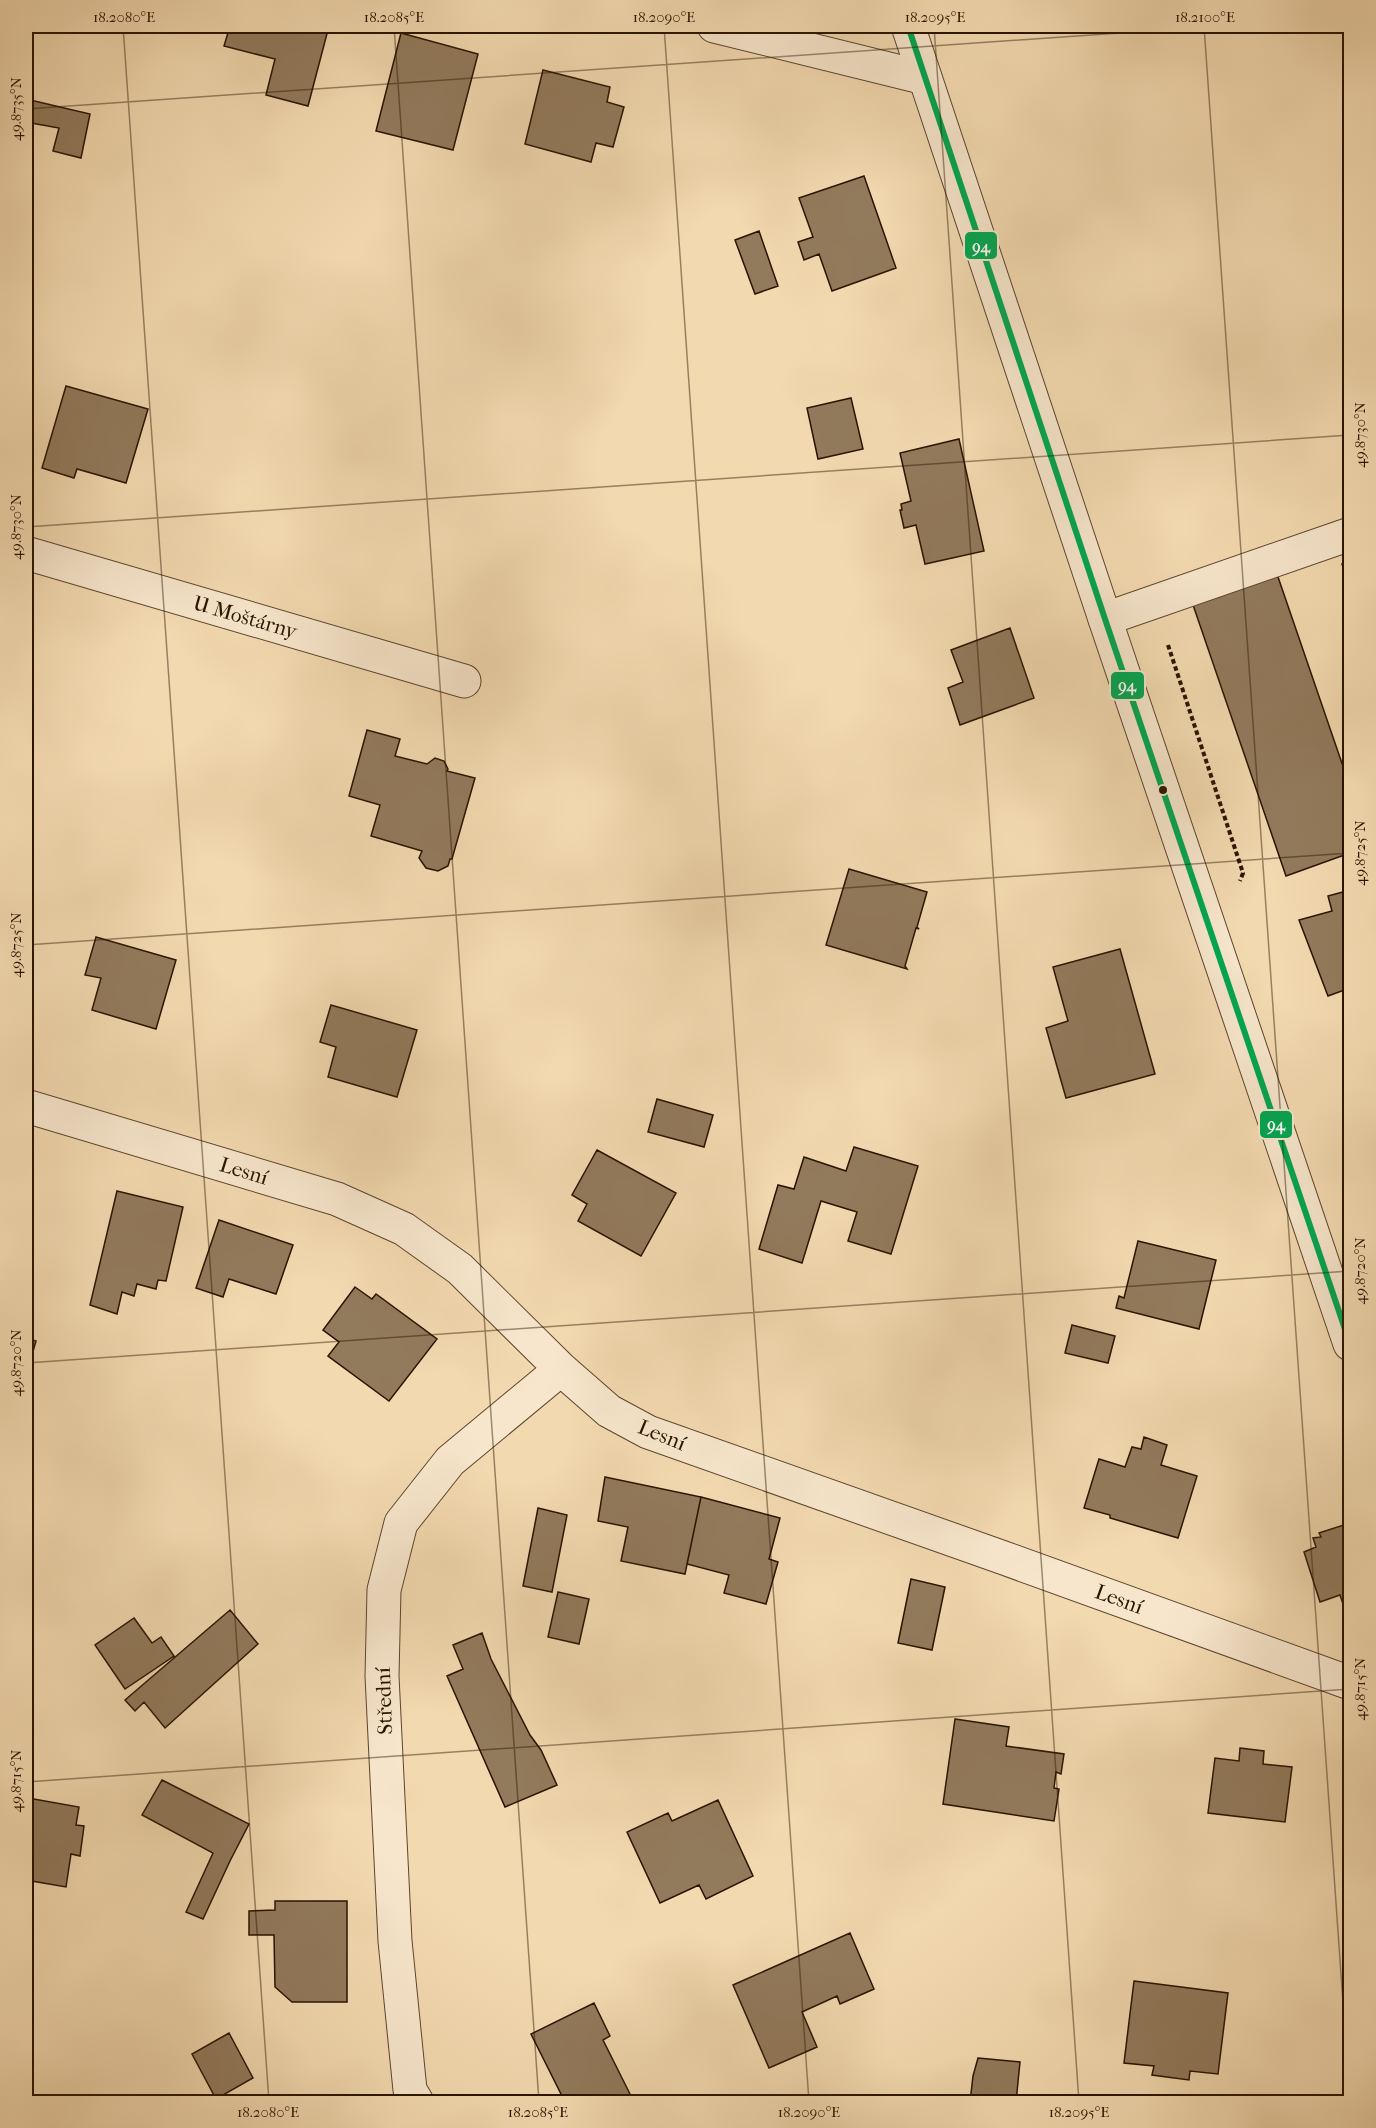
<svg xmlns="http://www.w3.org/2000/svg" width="1376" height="2128" viewBox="0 0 1376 2128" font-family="'IM FELL French Canon',serif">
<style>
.building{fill:#927a5c;stroke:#291400;stroke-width:1.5}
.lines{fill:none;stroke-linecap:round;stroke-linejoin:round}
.minor-casing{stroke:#5c452c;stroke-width:35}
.tertiary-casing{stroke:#5c452c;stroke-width:35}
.path{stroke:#291400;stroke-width:4;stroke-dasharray:4.5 3;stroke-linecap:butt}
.minor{stroke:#f7e6cc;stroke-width:33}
.tertiary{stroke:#f7e6cc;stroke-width:33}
.bus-1-casing{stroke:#f7e6cc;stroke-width:10}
.bus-1{stroke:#00a651;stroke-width:6}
.ticks{fill:none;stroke:#291400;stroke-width:1.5;stroke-opacity:0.45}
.bus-dot{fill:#291400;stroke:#f7e6cc;stroke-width:2}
.labels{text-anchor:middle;stroke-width:6;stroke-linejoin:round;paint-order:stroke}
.street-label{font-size:21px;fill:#291400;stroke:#f7e6cc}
.line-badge{stroke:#f7e6cc;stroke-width:2}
.badge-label{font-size:16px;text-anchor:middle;font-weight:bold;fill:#fff}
.neatline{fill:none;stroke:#291400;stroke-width:2}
.ticks-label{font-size:15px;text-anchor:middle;fill:#291400}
</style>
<rect width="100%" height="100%" fill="#f3d9b0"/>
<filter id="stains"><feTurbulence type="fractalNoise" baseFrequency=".00333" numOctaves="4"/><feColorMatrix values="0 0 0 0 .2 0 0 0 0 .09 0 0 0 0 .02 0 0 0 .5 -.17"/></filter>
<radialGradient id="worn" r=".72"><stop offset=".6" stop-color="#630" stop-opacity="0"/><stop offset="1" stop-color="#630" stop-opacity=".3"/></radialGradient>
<path class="building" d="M 230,26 L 329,26 L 308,106 L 266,95 L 275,59 L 224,46 Z
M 401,33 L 478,54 L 453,150 L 376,131 Z
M 543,70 L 610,87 L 607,102 L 624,107 L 613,147 L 596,143 L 591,162 L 525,144 Z
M 26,99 L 90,114 L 81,158 L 53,151 L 59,128 L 26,122 Z
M 864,176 L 896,268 L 832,291 L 819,254 L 804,260 L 798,242 L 813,237 L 799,198 Z
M 759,231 L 778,286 L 755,294 L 735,240 Z
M 66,386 L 148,409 L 126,483 L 77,469 L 74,478 L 42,468 Z
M 851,398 L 863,449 L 818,459 L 807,408 Z
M 959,439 L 984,551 L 925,564 L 916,525 L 904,528 L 900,510 L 902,510 L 901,504 L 911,501 L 900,453 Z
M 1350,561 L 1350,589 L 1342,564 Z
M 1277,574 L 1347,778 L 1350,777 L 1350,853 L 1286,876 L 1192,602 Z
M 1010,628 L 1034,698 L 960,725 L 948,688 L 963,682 L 951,650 Z
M 367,730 L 400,739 L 395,756 L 427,764 L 435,758 L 444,761 L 448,769 L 447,771 L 475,778 L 452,859 L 450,859 L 448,866 L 438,871 L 426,868 L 419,858 L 422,851 L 371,836 L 380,805 L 349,796 Z
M 849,869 L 927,892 L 917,927 L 919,929 L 916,928 L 905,966 L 907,969 L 826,945 Z
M 1350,890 L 1350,988 L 1328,996 L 1299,920 L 1332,911 L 1328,896 Z
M 96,937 L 176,960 L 156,1029 L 92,1010 L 101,978 L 85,975 Z
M 1120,949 L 1155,1074 L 1066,1098 L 1046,1028 L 1068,1021 L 1053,967 Z
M 331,1005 L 417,1030 L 397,1097 L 328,1077 L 336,1047 L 320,1042 Z
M 657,1099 L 713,1115 L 704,1147 L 648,1132 Z
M 854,1147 L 918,1166 L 891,1254 L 848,1241 L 857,1212 L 821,1201 L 802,1263 L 759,1249 L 778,1185 L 794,1189 L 804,1157 L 846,1171 Z
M 597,1150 L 676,1193 L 641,1256 L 578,1221 L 587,1204 L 572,1195 Z
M 117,1191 L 183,1207 L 166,1281 L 158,1280 L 156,1289 L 137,1284 L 134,1296 L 122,1292 L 117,1314 L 90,1305 Z
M 219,1220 L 293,1245 L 276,1294 L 229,1279 L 223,1297 L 196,1288 Z
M 1138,1241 L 1216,1260 L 1199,1329 L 1116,1308 L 1119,1296 L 1124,1298 Z
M 355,1287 L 372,1299 L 376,1294 L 437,1339 L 389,1401 L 328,1356 L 339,1342 L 323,1330 Z
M 1072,1325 L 1115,1336 L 1108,1363 L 1065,1353 Z
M 26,1338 L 36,1341 L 26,1376 Z
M 1144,1437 L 1167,1445 L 1161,1465 L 1197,1476 L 1178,1538 L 1110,1518 L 1110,1515 L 1084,1508 L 1099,1459 L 1125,1467 L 1132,1447 L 1141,1449 Z
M 605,1477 L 701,1497 L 685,1574 L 621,1561 L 628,1527 L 598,1521 Z
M 701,1497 L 780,1518 L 769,1559 L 778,1562 L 766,1604 L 724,1593 L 729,1575 L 687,1564 Z
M 538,1508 L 567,1515 L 552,1592 L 523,1586 Z
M 1350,1523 L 1350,1614 L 1347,1616 L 1340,1595 L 1320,1602 L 1304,1552 L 1316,1547 L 1313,1538 L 1321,1537 L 1319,1533 Z
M 911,1579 L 945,1587 L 932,1650 L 898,1643 Z
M 558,1592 L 589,1599 L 579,1644 L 548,1637 Z
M 230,1610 L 258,1644 L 165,1728 L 144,1702 L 135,1711 L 125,1700 Z
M 134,1618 L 152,1643 L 161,1637 L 174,1656 L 125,1689 L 95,1645 Z
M 482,1633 L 491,1659 L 530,1735 L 541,1750 L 557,1785 L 505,1807 L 447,1676 L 463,1669 L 453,1645 Z
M 955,1719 L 1009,1727 L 1006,1746 L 1064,1754 L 1061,1774 L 1056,1772 L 1054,1788 L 1059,1789 L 1054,1821 L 943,1804 Z
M 1240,1748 L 1264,1751 L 1263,1764 L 1292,1767 L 1285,1822 L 1208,1813 L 1215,1758 L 1239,1761 Z
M 162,1780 L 249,1824 L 230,1861 L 203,1919 L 186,1912 L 213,1853 L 142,1815 Z
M 28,1798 L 79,1807 L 76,1825 L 84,1826 L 80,1856 L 71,1854 L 66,1887 L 26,1880 L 26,1814 Z
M 718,1800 L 753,1876 L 706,1899 L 699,1885 L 660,1903 L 627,1832 L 668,1813 L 672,1821 Z
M 275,1901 L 347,1901 L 347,2002 L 292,2002 L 275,1987 L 274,1935 L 249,1935 L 249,1911 L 275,1910 Z
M 850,1933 L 874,1989 L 840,2004 L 837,1996 L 802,2012 L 817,2047 L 769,2068 L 733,1985 Z
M 1134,1981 L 1228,1993 L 1218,2074 L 1190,2071 L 1189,2080 L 1152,2075 L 1154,2066 L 1124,2063 Z
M 594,2003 L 610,2036 L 603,2040 L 634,2102 L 565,2102 L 531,2034 Z
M 229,2033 L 253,2078 L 216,2099 L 192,2054 Z
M 978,2058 L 1020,2062 L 1016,2102 L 970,2102 L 973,2076 Z
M 281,2095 L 286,2102 L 269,2102 Z
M 687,2095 L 691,2102 L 672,2102 Z"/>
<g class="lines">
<g class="minor-casing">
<path id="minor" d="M 714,26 L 925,78
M 26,553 L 464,681
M 1105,619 L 1350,534
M 26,1106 L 337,1199 L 404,1229 L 460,1269 L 561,1369 L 609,1411 L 648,1432 L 1004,1558 L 1350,1683
M 417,2102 L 410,2090 L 395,1941 L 382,1676 L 384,1590 L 401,1523 L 450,1461 L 561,1369"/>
</g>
<g class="tertiary-casing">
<path id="tertiary" d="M 908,26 L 1105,619 L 1350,1344"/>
</g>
<path class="path" d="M 1168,645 L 1243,873 L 1240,881"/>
<use href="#minor" class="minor"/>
<use href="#tertiary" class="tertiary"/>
<g class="bus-1-casing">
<path id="bus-1" d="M 908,26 L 1105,619 L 1350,1344"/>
</g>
<use href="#bus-1" class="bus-1"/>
</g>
<path class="ticks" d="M 123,26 L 269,2102M 394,26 L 539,2102M 664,26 L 809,2102M 934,26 L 1079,2102M 1204,26 L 1350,2102M 26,109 L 1221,26M 26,527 L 1350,435M 26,945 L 1350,853M 26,1363 L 1350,1271M 26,1782 L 1350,1689"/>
<circle class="bus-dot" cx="1163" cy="790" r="5"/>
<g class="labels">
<g class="street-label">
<text transform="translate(245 617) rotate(16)" y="7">U Moštárny</text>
<text transform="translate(244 1171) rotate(17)" y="7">Lesní</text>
<text transform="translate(662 1435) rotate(22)" y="7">Lesní</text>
<text transform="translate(1119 1599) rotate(20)" y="7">Lesní</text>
<text transform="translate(384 1701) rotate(-92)" y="7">Střední</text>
</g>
</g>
<g class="line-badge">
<rect x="964" y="231" width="34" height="29" rx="6" fill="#00a651"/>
<rect x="1110" y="671" width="35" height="29" rx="6" fill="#00a651"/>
<rect x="1259" y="1110" width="34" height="29" rx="6" fill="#00a651"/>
</g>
<g class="badge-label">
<text x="981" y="252">94</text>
<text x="1127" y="691">94</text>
<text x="1276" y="1130">94</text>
</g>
<rect width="1376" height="2128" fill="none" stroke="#f3d9b0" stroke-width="66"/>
<rect x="33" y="33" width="1310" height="2062" class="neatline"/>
<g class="ticks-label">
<text x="124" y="22">18.2080°E</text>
<text x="394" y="22">18.2085°E</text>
<text x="664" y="22">18.2090°E</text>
<text x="935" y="22">18.2095°E</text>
<text x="1205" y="22">18.2100°E</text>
<text transform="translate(16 109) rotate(-90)" y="5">49.8735°N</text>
<text transform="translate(1360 435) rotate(-90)" y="5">49.8730°N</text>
<text transform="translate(16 527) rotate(-90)" y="5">49.8730°N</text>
<text transform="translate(1360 853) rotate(-90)" y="5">49.8725°N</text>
<text transform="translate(16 945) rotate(-90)" y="5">49.8725°N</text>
<text transform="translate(1360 1271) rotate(-90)" y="5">49.8720°N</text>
<text transform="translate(16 1363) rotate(-90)" y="5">49.8720°N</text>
<text transform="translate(1360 1689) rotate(-90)" y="5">49.8715°N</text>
<text transform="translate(16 1781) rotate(-90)" y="5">49.8715°N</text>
<text x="268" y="2117">18.2080°E</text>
<text x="538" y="2117">18.2085°E</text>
<text x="809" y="2117">18.2090°E</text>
<text x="1079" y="2117">18.2095°E</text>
</g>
<rect width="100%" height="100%" filter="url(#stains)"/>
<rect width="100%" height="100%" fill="url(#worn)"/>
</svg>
